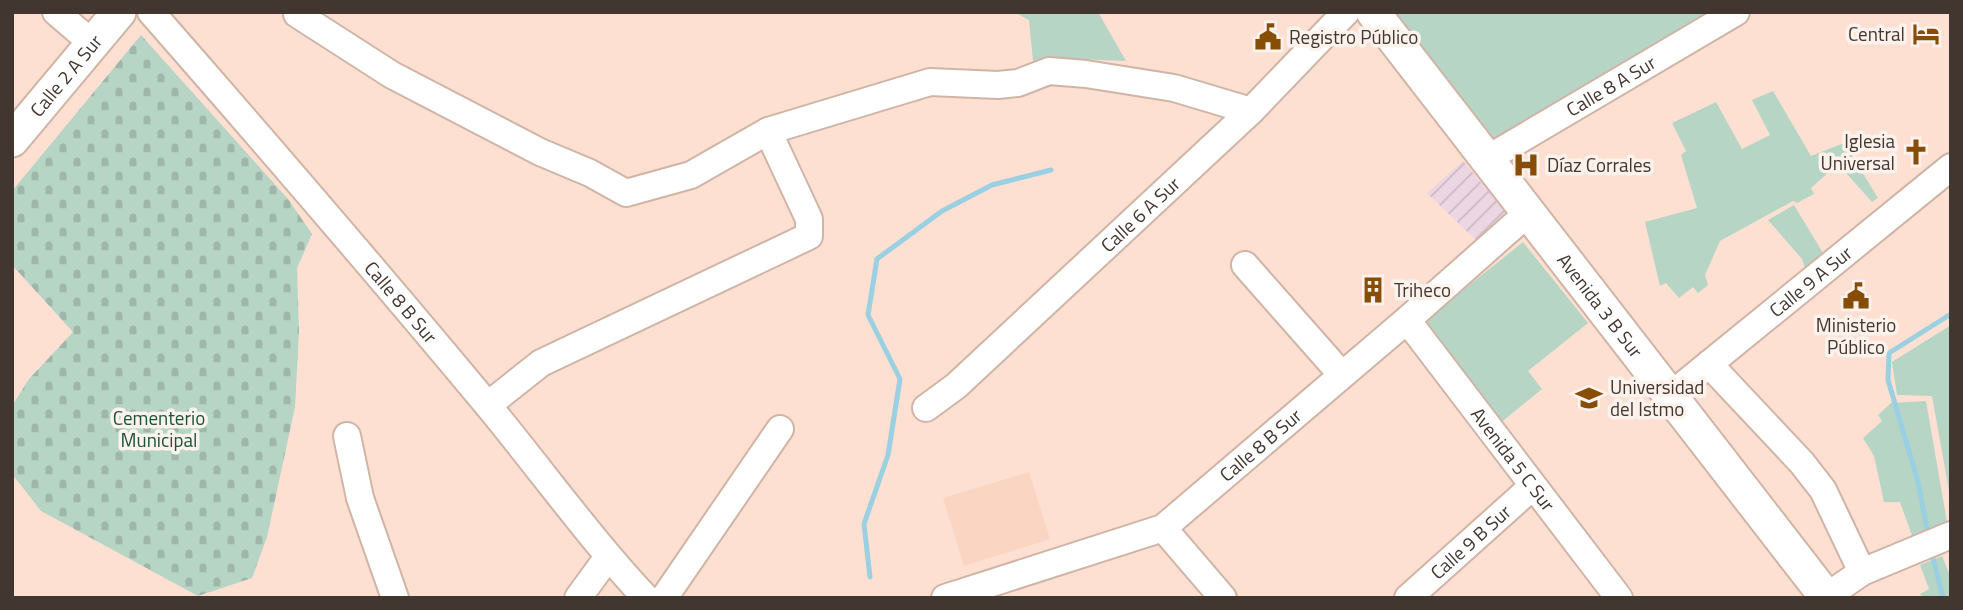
<svg xmlns="http://www.w3.org/2000/svg" width="1963" height="610" viewBox="0 0 1963 610" font-family="'Titillium Web',sans-serif">
<style>
.industrial{fill:url(#industrial-furrows)}
.built{fill:#f9d5c2}
.green{fill:#b6d5c5}
.cemetery{fill:url(#cemetery-stones)}
.lines{fill:none;stroke-linecap:round;stroke-linejoin:round}
.stream{stroke:#9ad0e1;stroke-width:5}
.minor-casing{stroke:#d0b4a6;stroke-width:30}
.major-casing{stroke:#d0b4a6;stroke-width:37}
.minor{stroke:#fff;stroke-width:26}
.major{stroke:#fff;stroke-width:33}
.labels{text-anchor:middle;stroke-width:7;stroke-linejoin:round;paint-order:stroke}
.poi-label{font-size:19px;fill:#423631;stroke:#fdf2ec;text-anchor:start}
.street-label{font-size:19px;fill:#423631;stroke:#fdf2ec}
.park-label{font-size:19px;fill:#19533c;stroke:#fdf2ec}
</style>
<defs>
<pattern id="industrial-furrows" width="10" height="10" patternUnits="userSpaceOnUse" patternTransform="scale(1.75)"><rect width="10" height="10" fill="#ecd6e3"/><path d="M-1 1l2-2M0 10L10 0M9 11l2-2" fill="none" stroke="#ccb8c3"/></pattern>
<pattern id="cemetery-stones" width="16" height="16" patternUnits="userSpaceOnUse" patternTransform="scale(1.75)"><rect width="16" height="16" fill="#b6d5c5"/><path d="M2 7V4a2 2 0 0 1 4 0v3zM10 15v-3a2 2 0 0 1 4 0v3z" fill="#9eb7aa"/></pattern>
</defs>
<rect width="100%" height="100%" fill="#fde0d2"/>
<path class="industrial" d="M 1463,161 L 1511,218 L 1481,245 L 1427,193 Z"/>
<path class="built" d="M 1029,472 L 1050,539 L 964,566 L 943,498 Z"/>
<path class="green" d="M 1014,12 L 1098,12 L 1126,61 L 1049,58 L 1033,61 L 1029,20 Z
M 1395,12 L 1709,12 L 1711,15 L 1492,141 Z
M 1773,91 L 1811,156 L 1844,143 L 1878,198 L 1872,202 L 1838,164 L 1811,188 L 1814,194 L 1797,203 L 1793,201 L 1720,241 L 1705,275 L 1708,285 L 1698,293 L 1693,287 L 1679,298 L 1666,283 L 1660,286 L 1645,222 L 1697,208 L 1681,155 L 1686,151 L 1672,123 L 1716,102 L 1742,149 L 1770,135 L 1752,100 Z
M 1794,205 L 1823,253 L 1805,268 L 1802,259 L 1768,220 Z
M 1523,242 L 1588,323 L 1528,371 L 1542,389 L 1498,425 L 1418,326 Z
M 1951,325 L 1951,502 L 1932,396 L 1897,395 L 1892,362 Z
M 1926,401 L 1948,528 L 1914,541 L 1900,502 L 1884,502 L 1874,456 L 1863,438 L 1882,421 L 1878,415 L 1891,403 Z
M 1942,556 L 1951,578 L 1951,598 L 1923,598 L 1920,594 L 1929,589 L 1920,565 Z"/>
<path class="cemetery" d="M 141,35 L 288,199 L 312,234 L 297,268 L 299,331 L 295,407 L 267,537 L 252,578 L 198,596 L 41,511 L 12,474 L 12,406 L 29,379 L 73,332 L 12,265 L 12,191 Z"/>
<g class="lines">
<path class="stream" d="M 1927,529 L 1918,482 L 1888,380 L 1889,353 L 1951,314
M 1933,558 L 1943,598
M 870,577 L 864,524 L 888,455 L 900,379 L 868,315 L 877,259 L 942,211 L 992,185 L 1051,170"/>
<g class="minor-casing">
<g id="minor">
<path d="M 56,12 L 92,43"/>
<path id="s1" d="M 151,12 C 264,141 375,270 485,402 C 539,467 588,536 646,598"/>
<path d="M 297,14 L 392,75 L 540,152 L 590,173 L 626,193 L 691,175 L 768,131 L 930,82 L 998,85 L 1018,83 L 1049,71 L 1086,74 L 1174,88 L 1251,111"/>
<path id="s2" d="M 1487,159 L 1736,12"/>
<path d="M 1245,265 L 1342,375"/>
<path id="s3" d="M 1407,320 L 1619,598"/>
<path d="M 1709,364 L 1802,463 L 1823,490 L 1862,572"/>
<path id="s4" d="M 1671,395 L 1951,167"/>
<path d="M 488,405 L 541,363 L 809,236 L 809,219 L 768,131"/>
<path id="s5" d="M 926,408 L 956,386 L 1251,111 L 1346,12"/>
<path d="M 347,436 L 360,498 L 395,598"/>
<path d="M 1163,528 L 1223,598"/>
<path d="M 1826,597 L 1862,572 L 1951,535"/>
<path d="M 578,598 L 608,557"/>
<path d="M 664,598 L 780,429"/>
<path id="s6" d="M 945,598 L 1163,528 L 1407,320 L 1529,212"/>
<path id="s7" d="M 1408,598 L 1533,486"/>
</g>
</g>
<g class="major-casing">
<g id="major">
<path id="s8" d="M 1373,12 L 1827,598"/>
<path id="s9" d="M 12,140 L 119,12"/>
</g>
</g>
<use href="#minor" class="minor"/>
<use href="#major" class="major"/>
</g>
<defs>
<g id="hotel-bare" transform="scale(2.1)"><path d="M-6-4.5h1.5V1H6V5H4.5V3h-9V5H-6ZM-4 0a1.8 1.8 0 1 1 3.6 0ZM.5 0V-2.5h3Q6-2.5 6 0Z" fill="#874d04" stroke="#fdf2ec" stroke-width="2.5" paint-order="stroke"/></g>
<g id="civic-bare" transform="scale(2.1)"><path d="M-.6-6.5H3V-4.5H.6V-3L4-1V1h2V6H-6V1h2V-1L-.6-3ZM-1.2 2.5V6h2.4V2.5Z" fill="#874d04" stroke="#fdf2ec" stroke-width="2.5" paint-order="stroke"/></g>
<g id="church-bare" transform="scale(2.1)"><path d="M-1.2-6h2.4v3.5h3.3v2.4h-3.3V6h-2.4V-.1h-3.3v-2.4h3.3Z" fill="#874d04" stroke="#fdf2ec" stroke-width="2.5" paint-order="stroke"/></g>
<g id="hospital-bare" transform="scale(2.1)"><path d="M-5-5h3v3.5h4V-5h3V5h-3V1.5h-4V5h-3Z" fill="#874d04" stroke="#fdf2ec" stroke-width="2.5" paint-order="stroke"/></g>
<g id="building-bare" transform="scale(2.1)"><path d="M-4-6H4V6H1V3H-1V6H-4ZM-2.5-4.3h1.7v1.8h-1.7ZM.8-4.3h1.7v1.8H.8ZM-2.5-1h1.7V.8h-1.7ZM.8-1h1.7V.8H.8Z" fill="#874d04" stroke="#fdf2ec" stroke-width="2.5" paint-order="stroke"/></g>
<g id="university-bare" transform="scale(2.1)"><path d="M0-5L7-2L0 1L-7-2ZM-4 1L0 2.5L4 1V4Q0 6-4 4Z" fill="#874d04" stroke="#fdf2ec" stroke-width="2.5" paint-order="stroke"/></g>
</defs>
<g fill-rule="evenodd">
<use href="#hotel-bare" x="1926" y="34"/>
<use href="#civic-bare" x="1268" y="37"/>
<use href="#church-bare" x="1916" y="152"/>
<use href="#hospital-bare" x="1526" y="165"/>
<use href="#building-bare" x="1373" y="290"/>
<use href="#civic-bare" x="1856" y="296"/>
<use href="#university-bare" x="1589" y="398"/>
</g>
<g class="labels">
<g class="poi-label">
<text x="1905" y="41" text-anchor="end">Central</text>
<text x="1289" y="44">Registro Público</text>
<text x="1895" y="148" text-anchor="end">Iglesia<tspan x="1895" dy="22">Universal</tspan></text>
<text x="1547" y="172">Díaz Corrales</text>
<text x="1394" y="297">Triheco</text>
<text x="1856" y="332" text-anchor="middle">Ministerio<tspan x="1856" dy="22">Público</tspan></text>
<text x="1610" y="394">Universidad<tspan x="1610" dy="22">del Istmo</tspan></text>
</g>
<g class="street-label">
<text dy="7" stroke="none"><textPath href="#s9" startOffset="84">Calle 2 A Sur</textPath></text>
<text dy="7" stroke="none"><textPath href="#s2" startOffset="144">Calle 8 A Sur</textPath></text>
<text dy="7" stroke="none"><textPath href="#s5" startOffset="289">Calle 6 A Sur</textPath></text>
<text dy="7" stroke="none"><textPath href="#s4" startOffset="180">Calle 9 A Sur</textPath></text>
<text dy="7" stroke="none"><textPath href="#s1" startOffset="383">Calle 8 B Sur</textPath></text>
<text dy="7" stroke="none"><textPath href="#s8" startOffset="371">Avenida 3 B Sur</textPath></text>
<text dy="7" stroke="none"><textPath href="#s6" startOffset="357">Calle 8 B Sur</textPath></text>
<text dy="7" stroke="none"><textPath href="#s3" startOffset="175">Avenida 5 C Sur</textPath></text>
<text dy="7" stroke="none"><textPath href="#s7" startOffset="84">Calle 9 B Sur</textPath></text>
</g>
<g class="park-label">
<text x="159" y="425">Cementerio<tspan x="159" dy="22">Municipal</tspan></text>
</g>
</g>
<rect width="1963" height="610" fill="none" stroke="#423631" stroke-width="28"/>
</svg>
